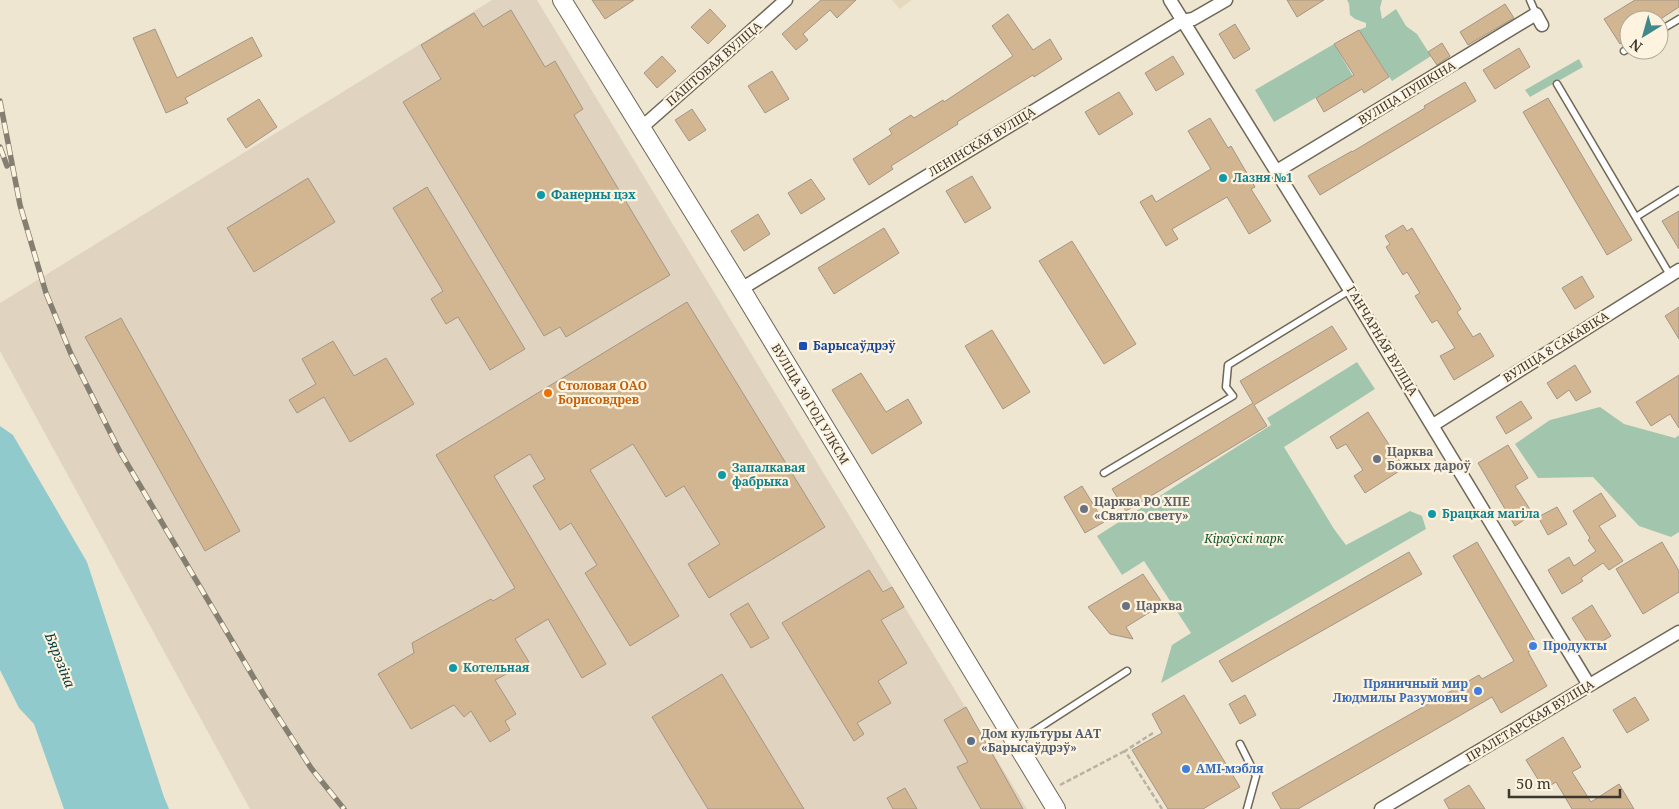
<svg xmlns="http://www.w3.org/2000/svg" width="1679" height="809" viewBox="0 0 1679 809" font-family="'Noto Serif',serif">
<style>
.industrial{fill:#e0d4c1}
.built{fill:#e6d9bf}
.green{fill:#a1c6ad}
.water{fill:#91cacd}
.building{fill:#d1b691;stroke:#a39686}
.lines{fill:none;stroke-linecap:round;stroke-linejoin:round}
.service-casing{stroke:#6f6756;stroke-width:9}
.minor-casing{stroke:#6f6756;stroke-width:15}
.secondary-casing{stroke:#6f6756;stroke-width:20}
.path{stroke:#b9b1a1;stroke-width:2.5;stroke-dasharray:5 2.5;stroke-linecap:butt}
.service{stroke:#fff;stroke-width:6}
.minor{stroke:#fff;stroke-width:12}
.secondary{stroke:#fff;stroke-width:18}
.rail-casing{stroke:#857f72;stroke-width:5.5}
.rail{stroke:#fdf3df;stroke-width:4;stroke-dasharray:11;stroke-linecap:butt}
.culture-dot{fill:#0f9aa8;stroke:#fdf3df;stroke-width:2}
.transit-dot{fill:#1a4fb4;stroke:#fdf3df;stroke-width:2}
.food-dot{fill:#e8710a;stroke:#fdf3df;stroke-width:2}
.worship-dot{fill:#6b7280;stroke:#fdf3df;stroke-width:2}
.shop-dot{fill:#3f7fe0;stroke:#fdf3df;stroke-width:2}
.service-dot{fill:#5c6f8a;stroke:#fdf3df;stroke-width:2}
.labels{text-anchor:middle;stroke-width:4.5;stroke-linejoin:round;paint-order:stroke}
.street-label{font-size:12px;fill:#3b372f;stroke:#fdf3df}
.culture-label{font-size:12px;font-weight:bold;fill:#0d838f;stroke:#fdf3df;text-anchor:start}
.transit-label{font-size:12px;font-weight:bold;fill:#164399;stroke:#fdf3df;text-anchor:start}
.food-label{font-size:12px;font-weight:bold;fill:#c56008;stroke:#fdf3df;text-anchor:start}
.worship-label{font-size:12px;font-weight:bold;fill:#5b616d;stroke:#fdf3df;text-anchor:start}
.park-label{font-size:12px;font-style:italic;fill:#0e5532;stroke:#fdf3df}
.shop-label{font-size:12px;font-weight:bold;fill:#366cbe;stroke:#fdf3df;text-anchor:start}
.service-label{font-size:12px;font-weight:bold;fill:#4e5e75;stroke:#fdf3df;text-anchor:start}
.water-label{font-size:14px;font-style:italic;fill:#023b3e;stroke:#fdf3df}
</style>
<rect width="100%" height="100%" fill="#efe6d2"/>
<path class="industrial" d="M 492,0 L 537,0 L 1027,809 L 250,809 L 0,351 L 0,303 Z"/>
<path class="built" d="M 892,0 L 912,0 L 900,9 Z"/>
<path class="green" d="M 1347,0 L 1382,0 L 1380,8 L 1382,19 L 1396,9 L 1406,26 L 1417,34 L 1431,56 L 1392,81 L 1359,30 L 1366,27 L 1366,23 L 1355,19 L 1350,15 L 1349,4 Z
M 1334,44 L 1361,90 L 1345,99 L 1336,86 L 1274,122 L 1255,90 Z
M 1579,59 L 1583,67 L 1530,97 L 1525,90 Z
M 1357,362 L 1375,389 L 1284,447 L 1334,529 L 1346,545 L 1410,511 L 1422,516 L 1426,529 L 1161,683 L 1172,645 L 1191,633 L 1144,561 L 1122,575 L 1097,536 L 1271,425 L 1267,418 Z
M 1600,407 L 1624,424 L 1675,438 L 1679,435 L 1679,532 L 1671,537 L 1639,526 L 1593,477 L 1538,478 L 1515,444 L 1550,420 Z"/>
<path class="water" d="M 0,426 L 13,435 L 87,562 L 164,797 L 169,809 L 64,809 L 34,724 L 19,708 L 0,670 Z"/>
<path class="building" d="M 592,0 L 634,0 L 605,19 Z
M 821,0 L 856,0 L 837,18 L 830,10 L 803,34 L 808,40 L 796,50 L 782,34 Z
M 1287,0 L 1324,0 L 1297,17 Z
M 1635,0 L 1679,0 L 1679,7 L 1659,20 L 1629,20 L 1629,38 L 1620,44 L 1604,19 Z
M 1505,4 L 1514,18 L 1468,45 L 1460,32 Z
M 710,9 L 726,26 L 708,44 L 691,27 Z
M 511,10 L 545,67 L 555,61 L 583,109 L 574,115 L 670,275 L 566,337 L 560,327 L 544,336 L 403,102 L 441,79 L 421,45 L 474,13 L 483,27 Z
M 1008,14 L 1033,50 L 1050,39 L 1062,59 L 1034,77 L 1033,75 L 957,122 L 958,124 L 891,166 L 893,169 L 869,185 L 853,159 L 892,134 L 889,129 L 911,115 L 914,118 L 943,100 L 944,102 L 1013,56 L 992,26 Z
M 1235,24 L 1250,49 L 1234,59 L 1219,34 Z
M 155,29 L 177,78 L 252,37 L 262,56 L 185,98 L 188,103 L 166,113 L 133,38 Z
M 1359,30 L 1389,77 L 1364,93 L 1362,89 L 1324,112 L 1316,98 L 1354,75 L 1334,44 Z
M 1442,43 L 1450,56 L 1437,65 L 1428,52 Z
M 1519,48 L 1530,67 L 1495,89 L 1483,70 Z
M 662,56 L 676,71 L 657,88 L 644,73 Z
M 1173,56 L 1184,74 L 1156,91 L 1145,73 Z
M 772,71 L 789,99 L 765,113 L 748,86 Z
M 1465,82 L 1476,101 L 1320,195 L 1308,176 L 1352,151 L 1352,152 L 1425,108 L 1424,106 Z
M 1119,92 L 1133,114 L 1099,135 L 1085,112 Z
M 1548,98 L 1632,240 L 1607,255 L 1523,112 Z
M 259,99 L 277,127 L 246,148 L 227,119 Z
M 692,109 L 706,130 L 689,141 L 675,120 Z
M 1210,118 L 1228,148 L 1231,146 L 1255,187 L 1251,189 L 1271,221 L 1249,234 L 1227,197 L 1172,229 L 1178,239 L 1166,246 L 1140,202 L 1152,195 L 1156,202 L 1211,169 L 1188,131 Z
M 972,176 L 991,208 L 965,223 L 946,191 Z
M 308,178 L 335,222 L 254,272 L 227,228 Z
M 811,179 L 825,199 L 801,214 L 788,193 Z
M 427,187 L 525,349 L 490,370 L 458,317 L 446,324 L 431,299 L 443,291 L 393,208 Z
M 1679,211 L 1679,249 L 1662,221 Z
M 758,214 L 770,234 L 744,251 L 731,231 Z
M 1403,225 L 1407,231 L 1412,228 L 1461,309 L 1457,312 L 1473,337 L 1480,333 L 1494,356 L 1454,380 L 1440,356 L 1455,348 L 1437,320 L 1432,323 L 1415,296 L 1420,293 L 1407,272 L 1403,275 L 1386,247 L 1390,244 L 1385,236 Z
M 884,228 L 899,253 L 834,294 L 818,268 Z
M 1072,241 L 1136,344 L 1104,364 L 1039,261 Z
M 1582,276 L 1594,297 L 1575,309 L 1562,288 Z
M 687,302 L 825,527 L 709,598 L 688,564 L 720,544 L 684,486 L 666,497 L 633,444 L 590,470 L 679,616 L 630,646 L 585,573 L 597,565 L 571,523 L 560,530 L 533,486 L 545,479 L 530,454 L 494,476 L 606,664 L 582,678 L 548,619 L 515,639 L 529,662 L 495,680 L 516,714 L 505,721 L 510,730 L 490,742 L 471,711 L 464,717 L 454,705 L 411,729 L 378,674 L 414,653 L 412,643 L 491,599 L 493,601 L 515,588 L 436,455 Z
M 1679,307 L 1679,339 L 1665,316 Z
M 121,318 L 240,531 L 205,551 L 85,337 Z
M 1332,326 L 1347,349 L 1254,405 L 1267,426 L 1126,511 L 1112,489 L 1253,403 L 1240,381 Z
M 992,330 L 1030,392 L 1003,409 L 965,346 Z
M 333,341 L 354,376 L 386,358 L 414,404 L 350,442 L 324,397 L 297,413 L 289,400 L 316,384 L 302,359 Z
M 1575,365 L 1591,392 L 1576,401 L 1569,390 L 1557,399 L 1547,383 Z
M 861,373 L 886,412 L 908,399 L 922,423 L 872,454 L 832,390 Z
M 1679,375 L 1679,428 L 1670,414 L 1651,426 L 1636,402 Z
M 1521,401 L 1532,418 L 1506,434 L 1496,417 Z
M 1368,412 L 1404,468 L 1365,493 L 1354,476 L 1363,470 L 1346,444 L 1337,449 L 1330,437 Z
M 1508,445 L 1528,478 L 1515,486 L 1533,514 L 1515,526 L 1478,463 Z
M 1082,486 L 1104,522 L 1085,533 L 1064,497 Z
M 1601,493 L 1616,516 L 1599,526 L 1623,561 L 1609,570 L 1603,563 L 1581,578 L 1583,581 L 1562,594 L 1548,570 L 1569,557 L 1574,566 L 1596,551 L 1588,540 L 1590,538 L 1573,511 Z
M 1557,507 L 1567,524 L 1548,535 L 1538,517 Z
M 1477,542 L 1538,646 L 1528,652 L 1547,686 L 1501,713 L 1492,697 L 1298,809 L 1281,809 L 1272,793 L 1479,675 L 1482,679 L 1514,661 L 1453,556 Z
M 1662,542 L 1679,571 L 1679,592 L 1643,614 L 1616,569 Z
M 1409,552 L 1422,574 L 1232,682 L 1219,661 Z
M 869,570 L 883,592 L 892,587 L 904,607 L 881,620 L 907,663 L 878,681 L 891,703 L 857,723 L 864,734 L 854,741 L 782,623 Z
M 1143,574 L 1163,604 L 1126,627 L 1133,639 L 1110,634 L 1088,607 Z
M 748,603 L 769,638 L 751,648 L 730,614 Z
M 1592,605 L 1611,636 L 1591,648 L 1572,618 Z
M 722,674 L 804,809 L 708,809 L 652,717 Z
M 1184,695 L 1240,787 L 1203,809 L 1168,809 L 1132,750 L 1162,733 L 1152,714 Z
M 1245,695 L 1256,715 L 1240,724 L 1229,704 Z
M 1635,697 L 1649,720 L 1627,733 L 1613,710 Z
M 966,707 L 1023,809 L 981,809 L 957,767 L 968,762 L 944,720 Z
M 1563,737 L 1581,767 L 1572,772 L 1591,802 L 1619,784 L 1634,809 L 1572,809 L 1556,782 L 1544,789 L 1526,760 Z
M 1469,785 L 1485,809 L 1449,809 L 1444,800 Z
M 905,788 L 917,809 L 893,809 L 887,798 Z"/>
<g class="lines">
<g class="service-casing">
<path id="service" d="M 1530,0 L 1536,14
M 1659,31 L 1679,19
M 1624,51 L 1629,48
M 1557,84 L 1670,275
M 1636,217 L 1679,190
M 1104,473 L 1233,396 L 1226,387 L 1228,365 L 1350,290
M 1017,742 L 1127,671
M 1240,744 L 1256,776 L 1247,809"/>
</g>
<g class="minor-casing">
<path id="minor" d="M 1170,0 L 1350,290 L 1589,685
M 641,128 L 786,0
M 1277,171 L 1536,14 L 1542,25
M 741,289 L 1182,21 L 1193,19 L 1226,0
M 1433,425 L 1679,270
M 1381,809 L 1679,632"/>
</g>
<g class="secondary-casing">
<path id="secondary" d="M 562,0 L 741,289 L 1056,809"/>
</g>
<path class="path" d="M 1153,733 L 1125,751 L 1162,809
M 1060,785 L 1125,751"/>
<use href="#service" class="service"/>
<use href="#minor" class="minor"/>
<use href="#secondary" class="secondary"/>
<g class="rail-casing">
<path id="rail" d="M 0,101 L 20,205 L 46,293 L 71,354 L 119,450 L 264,695 L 311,768 L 344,809
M 0,147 L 7,166"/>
</g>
<use href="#rail" class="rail"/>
</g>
<g class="culture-dot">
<circle cx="1223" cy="178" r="5"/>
<circle cx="541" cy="195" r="5"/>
<circle cx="722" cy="475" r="5"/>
<circle cx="1432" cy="514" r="5"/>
<circle cx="453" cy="668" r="5"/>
</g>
<rect class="transit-dot" x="798" y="341" width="10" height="10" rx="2.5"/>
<circle class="food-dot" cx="548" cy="393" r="5"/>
<g class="worship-dot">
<circle cx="1377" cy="459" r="5"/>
<circle cx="1084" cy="509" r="5"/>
<circle cx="1126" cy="606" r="5"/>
</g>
<g class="shop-dot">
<circle cx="1533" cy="646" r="5"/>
<circle cx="1478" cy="691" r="5"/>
<circle cx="1186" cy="769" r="5"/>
</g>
<circle class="service-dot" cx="971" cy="741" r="5"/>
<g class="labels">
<g class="street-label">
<text transform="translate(714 64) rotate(-41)" y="4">ПАШТОВАЯ ВУЛІЦА</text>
<text transform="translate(1407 93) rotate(-31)" y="4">ВУЛІЦА ПУШКІНА</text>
<text transform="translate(982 142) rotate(-31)" y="4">ЛЕНІНСКАЯ ВУЛІЦА</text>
<text transform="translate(1382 341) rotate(59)" y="4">ГАНЧАРНАЯ ВУЛІЦА</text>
<text transform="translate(1556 347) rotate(-32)" y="4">ВУЛІЦА 8 САКАВІКА</text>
<text transform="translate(810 404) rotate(59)" y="4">ВУЛІЦА 30 ГОД УЛКСМ</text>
<text transform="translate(1530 721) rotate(-31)" y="4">ПРАЛЕТАРСКАЯ ВУЛІЦА</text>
</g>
<g class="culture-label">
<text x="1233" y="182">Лазня №1</text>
<text x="551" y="199">Фанерны цэх</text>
<text x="732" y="472">Запалкавая<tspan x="732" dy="14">фабрыка</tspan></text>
<text x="1442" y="518">Брацкая магіла</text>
<text x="463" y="672">Котельная</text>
</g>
<g class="transit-label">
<text x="813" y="350">Барысаўдрэў</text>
</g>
<g class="food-label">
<text x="558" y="390">Столовая ОАО<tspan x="558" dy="14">Борисовдрев</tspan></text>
</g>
<g class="worship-label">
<text x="1387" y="456">Царква<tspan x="1387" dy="14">Божых дароў</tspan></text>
<text x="1094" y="506">Царква РО ХПЕ<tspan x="1094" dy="14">«Святло свету»</tspan></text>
<text x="1136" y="610">Царква</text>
</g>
<g class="park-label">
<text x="1244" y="543">Кіраўскі парк</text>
</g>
<g class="shop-label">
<text x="1543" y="650">Продукты</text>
<text x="1468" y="688" text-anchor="end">Пряничный мир<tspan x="1468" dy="14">Людмилы Разумович</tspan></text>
<text x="1196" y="773">AMI-мэбля</text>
</g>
<g class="service-label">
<text x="981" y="738">Дом культуры ААТ<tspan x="981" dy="14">«Барысаўдрэў»</tspan></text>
</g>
<g class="water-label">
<text transform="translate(60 660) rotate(68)" y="5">Бярэзіна</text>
</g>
</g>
<g transform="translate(1644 35) rotate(217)"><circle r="24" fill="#fdf3df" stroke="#afa899"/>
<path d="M0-4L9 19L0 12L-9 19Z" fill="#40888a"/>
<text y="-8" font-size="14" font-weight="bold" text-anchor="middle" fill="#3b372f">N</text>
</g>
<path d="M1509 789v8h111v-8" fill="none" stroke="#3b372f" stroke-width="2.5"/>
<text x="1516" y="789" font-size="15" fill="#3b372f" stroke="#fdf3df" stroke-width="4" paint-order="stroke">50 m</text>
</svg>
